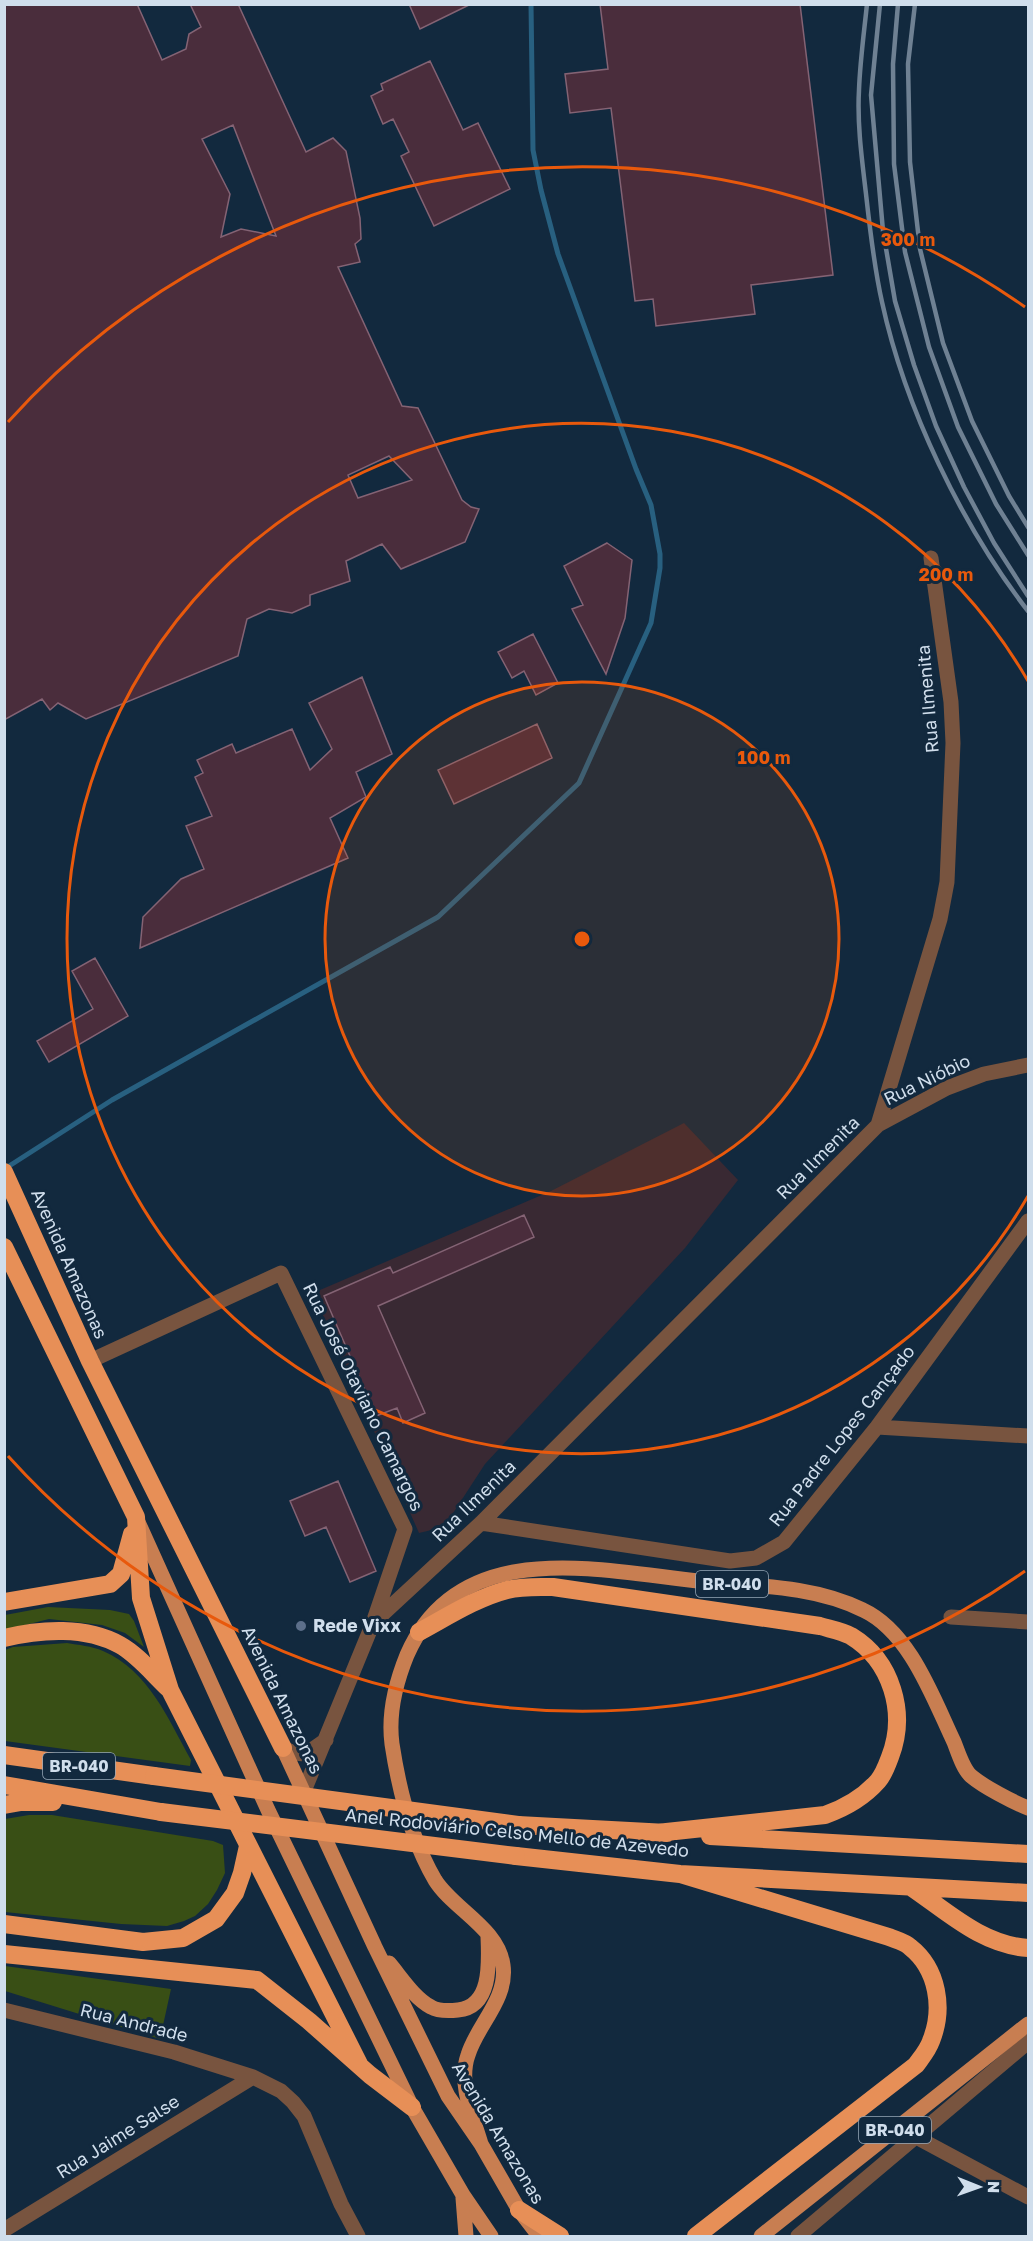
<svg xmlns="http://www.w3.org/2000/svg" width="1033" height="2241" viewBox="0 0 1033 2241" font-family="'Golos Text',sans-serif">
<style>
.industrial{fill:#392933}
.green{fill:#394f15}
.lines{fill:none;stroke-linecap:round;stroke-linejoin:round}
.stream{stroke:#286080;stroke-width:5}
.building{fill:#4a2d3c;stroke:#846374;stroke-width:1.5;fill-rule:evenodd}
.minor{stroke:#78543f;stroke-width:15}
.major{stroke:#c87e51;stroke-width:15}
.highway{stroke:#e78f57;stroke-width:18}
.rail{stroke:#6f8193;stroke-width:4.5}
.highway-bridge{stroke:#e78f57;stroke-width:18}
.ring{fill:none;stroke:#e8590c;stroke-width:3}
.service-dot{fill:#5c6f8a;stroke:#12293e;stroke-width:2}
.labels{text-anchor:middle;stroke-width:6;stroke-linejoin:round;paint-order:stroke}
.shield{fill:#12293e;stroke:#97a8b8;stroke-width:1.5}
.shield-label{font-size:16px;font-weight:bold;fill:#d0deec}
.street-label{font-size:18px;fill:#d0deec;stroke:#12293e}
.poi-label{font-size:18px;font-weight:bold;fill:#d0deec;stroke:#12293e;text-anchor:start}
.centre{fill:#e8590c;stroke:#12293e;stroke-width:3}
.ring-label{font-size:18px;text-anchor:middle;font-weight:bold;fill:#e8590c;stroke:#12293e;stroke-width:6;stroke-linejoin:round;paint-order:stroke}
</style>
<rect width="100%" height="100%" fill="#12293e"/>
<path class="industrial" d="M 684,1123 L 738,1180 L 685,1248 L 485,1464 L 444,1527 L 419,1533 L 313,1293 L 551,1191 Z"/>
<path class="green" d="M 48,1607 L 110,1610 L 129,1614 L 134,1621 L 144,1647 L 125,1633 L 102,1625 L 49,1619 L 5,1630 L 5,1615 Z
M 67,1643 C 78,1645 92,1646 103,1651 C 149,1671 168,1719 191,1760 L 190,1766 L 5,1741 L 5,1650 L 13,1647 Z
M 29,1815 L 52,1815 L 213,1841 L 223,1845 L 225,1873 L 217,1890 L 208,1904 L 195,1916 L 184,1921 L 167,1926 L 121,1924 L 5,1912 L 5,1819 Z
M 5,1966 L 171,1989 L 160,2039 L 5,1991 Z"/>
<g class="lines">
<path class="stream" d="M 6,1168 L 112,1100 L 438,917 L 579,783 L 651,623 L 660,568 L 660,554 L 651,505 L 636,469 L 558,254 L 541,190 L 533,150 L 531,4"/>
</g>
<path class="building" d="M 4,4 L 137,4 L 162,60 L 186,49 L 189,34 L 201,27 L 190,4 L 238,4 L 306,152 L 333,138 L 346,151 L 360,218 L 361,239 L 355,244 L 360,262 L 338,267 L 402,406 L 418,408 L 462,500 L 471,507 L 479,509 L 465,542 L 401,569 L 382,544 L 346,561 L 350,581 L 310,595 L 310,605 L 292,613 L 269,609 L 247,619 L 238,656 L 86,719 L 58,703 L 50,710 L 42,699 L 4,720 ZM 233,125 L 276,236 L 241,229 L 221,237 L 230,194 L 202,139 ZM 389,456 L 412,480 L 358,498 L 348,475 Z
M 409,4 L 471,4 L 420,29 Z
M 600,4 L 800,4 L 833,275 L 751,285 L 755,314 L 656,326 L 653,299 L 635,301 L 611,108 L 570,113 L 565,74 L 608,69 Z
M 430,61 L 463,130 L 478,123 L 510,189 L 434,226 L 401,156 L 409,152 L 393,119 L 383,124 L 371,96 L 383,90 L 381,84 Z
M 607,543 L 632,560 L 625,618 L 606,674 L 572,609 L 583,605 L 564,566 Z
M 533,634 L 558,683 L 536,695 L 524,671 L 512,678 L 498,652 Z
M 362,677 L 392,754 L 356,772 L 366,797 L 330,818 L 348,858 L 140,948 L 143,917 L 181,879 L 204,869 L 186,826 L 212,816 L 195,777 L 203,773 L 197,760 L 232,744 L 236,753 L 292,729 L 310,770 L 332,749 L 309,703 Z
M 537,724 L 552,758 L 454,804 L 438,770 Z
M 95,958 L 128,1016 L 49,1062 L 37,1041 L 93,1009 L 72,971 Z
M 524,1215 L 534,1237 L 378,1306 L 425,1413 L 403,1423 L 397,1408 L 376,1416 L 324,1296 L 390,1267 L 393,1273 Z
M 338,1481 L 376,1571 L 350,1582 L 326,1527 L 305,1536 L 290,1501 Z"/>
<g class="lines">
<path class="minor" d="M 878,1125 L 947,1088 L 984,1074 L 1028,1065
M 90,1361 L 281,1273 L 405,1529 L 373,1623 L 304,1791
M 877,1427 L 1028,1436
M 481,1523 L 730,1561 L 756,1558 L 784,1542 L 877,1427 L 1028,1221
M 951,1617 L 1028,1622
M 373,1623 L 481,1523 L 878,1125 L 940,919 L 947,882 L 953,743 L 951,702 L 931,558
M 283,1748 C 305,1759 307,1753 326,1740
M 4,2010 L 174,2052 L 253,2077 L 281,2091 L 293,2102 L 304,2116 L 341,2204 L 358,2236
M 916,2137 L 1028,2197
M 4,2230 L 253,2077
M 798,2236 L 1028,2042"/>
<path class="major" d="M 138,1522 L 268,1810 L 412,2107 L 463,2195 L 491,2236
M 283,1748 L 375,1947 L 448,2096 L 481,2144 L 519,2210 L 539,2236
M 389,1963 C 401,1977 414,1998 431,2007 C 438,2011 449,2011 458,2010 C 492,2007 489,1962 488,1937
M 481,2144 C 473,2117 458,2083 468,2055 C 477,2025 508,1999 503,1965 C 498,1928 453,1909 435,1880 C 411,1839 399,1790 392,1744 C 388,1714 396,1682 407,1655 C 459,1536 596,1570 698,1581 C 753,1586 813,1585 863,1610 C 910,1632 933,1698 954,1742 C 958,1752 963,1769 971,1776 C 984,1787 1013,1802 1028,1808
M 463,2198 L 466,2236
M 761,2236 L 1028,2024"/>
<path class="highway" d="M 4,1172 L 90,1361 L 283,1748
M 4,1247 L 136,1517 L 141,1598 L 170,1690 L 359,2064
M 4,1602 L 110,1584 L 121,1574 L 132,1534
M 419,1632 C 447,1617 476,1598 507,1590 C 522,1586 538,1587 553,1587 L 820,1626 C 830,1629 842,1631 851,1636 C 892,1661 907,1713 890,1757 C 887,1765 884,1774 878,1781 C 863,1798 845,1808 825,1815 L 657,1833
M 4,1638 C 41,1629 86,1626 120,1645 C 138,1655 154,1675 169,1689
M 4,1755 L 154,1776
M 4,1785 L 161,1812
M 4,1805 L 21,1802 L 53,1802
M 518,1825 L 667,1833
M 710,1836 L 1028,1854
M 516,1856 L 680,1874 L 1028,1893
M 680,1874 L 889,1937 C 896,1940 905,1942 910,1947 C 938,1969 944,2009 931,2041 C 928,2050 921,2058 916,2065 L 696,2236
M 911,1887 C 948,1912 982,1945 1028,1948
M 4,1924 L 143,1942 L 183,1938 L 216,1919 L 235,1893 L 242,1873 L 248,1846
M 4,1954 L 257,1980 L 309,2021 L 370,2075 L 412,2107
M 519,2210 L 560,2236"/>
<path class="rail" d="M 867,4 C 864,33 860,62 859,90 C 857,124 862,160 866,194 C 870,230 874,267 882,302 C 905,408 962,526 1028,611
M 880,4 L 871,95 L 883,231 L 895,301 L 914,365 L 936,426 L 964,487 L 994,543 L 1028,596
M 898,4 L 893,64 L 894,164 L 905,252 L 929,347 L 958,427 L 996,504 L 1028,555
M 915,4 L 908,64 L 910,162 L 920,249 L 943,343 L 972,421 L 1009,496 L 1028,527"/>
<path class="highway-bridge" d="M 154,1776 L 518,1825
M 161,1812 L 516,1856"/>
</g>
<circle cx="582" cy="939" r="257" fill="#e8590c" fill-opacity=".12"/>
<g class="ring">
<circle cx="582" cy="939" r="257"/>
<path d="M1028 1196A515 515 0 1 1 1028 681"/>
<path d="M1025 1571A772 772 0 0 1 8 1456M8 422A772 772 0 0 1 1025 307"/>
</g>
<circle class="service-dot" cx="301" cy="1626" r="6"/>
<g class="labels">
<g class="shield">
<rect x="696" y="1571" width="72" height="26" rx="4.5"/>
<rect x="43" y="1753" width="72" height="26" rx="4.5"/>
<rect x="859" y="2117" width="72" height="26" rx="4.5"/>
</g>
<g class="shield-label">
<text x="732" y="1590">BR-040</text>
<text x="79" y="1772">BR-040</text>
<text x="895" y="2136">BR-040</text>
</g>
<g class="street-label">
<text transform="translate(928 699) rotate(-95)" y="6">Rua Ilmenita</text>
<text transform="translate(927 1080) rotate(-26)" y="6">Rua Nióbio</text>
<text transform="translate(818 1158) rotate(-45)" y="6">Rua Ilmenita</text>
<text transform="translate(69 1264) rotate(66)" y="6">Avenida Amazonas</text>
<text transform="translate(363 1397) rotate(64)" y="6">Rua José Otaviano Camargos</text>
<text transform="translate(842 1436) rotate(-52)" y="6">Rua Padre Lopes Cançado</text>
<text transform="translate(474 1501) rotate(-44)" y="6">Rua Ilmenita</text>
<text transform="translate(282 1700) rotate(64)" y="6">Avenida Amazonas</text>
<text transform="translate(517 1833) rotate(6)" y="6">Anel Rodoviário Celso Mello de Azevedo</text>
<text transform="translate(134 2023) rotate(14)" y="6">Rua Andrade</text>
<text transform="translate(498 2133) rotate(59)" y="6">Avenida Amazonas</text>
<text transform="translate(118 2137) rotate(-32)" y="6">Rua Jaime Salse</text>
</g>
<g class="poi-label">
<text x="313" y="1632">Rede Vixx</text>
</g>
</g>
<circle cx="582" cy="939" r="9" class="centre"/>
<g class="ring-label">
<text x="908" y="246">300 m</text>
<text x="946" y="581">200 m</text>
<text x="764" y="764">100 m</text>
</g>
<rect width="1033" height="2241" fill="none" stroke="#d0deec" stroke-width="12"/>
<g transform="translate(979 2187) rotate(91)" stroke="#12293e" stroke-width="4.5" paint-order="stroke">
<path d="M0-4.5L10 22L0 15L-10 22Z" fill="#d0deec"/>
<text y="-9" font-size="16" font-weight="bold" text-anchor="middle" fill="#d0deec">N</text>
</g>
</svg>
